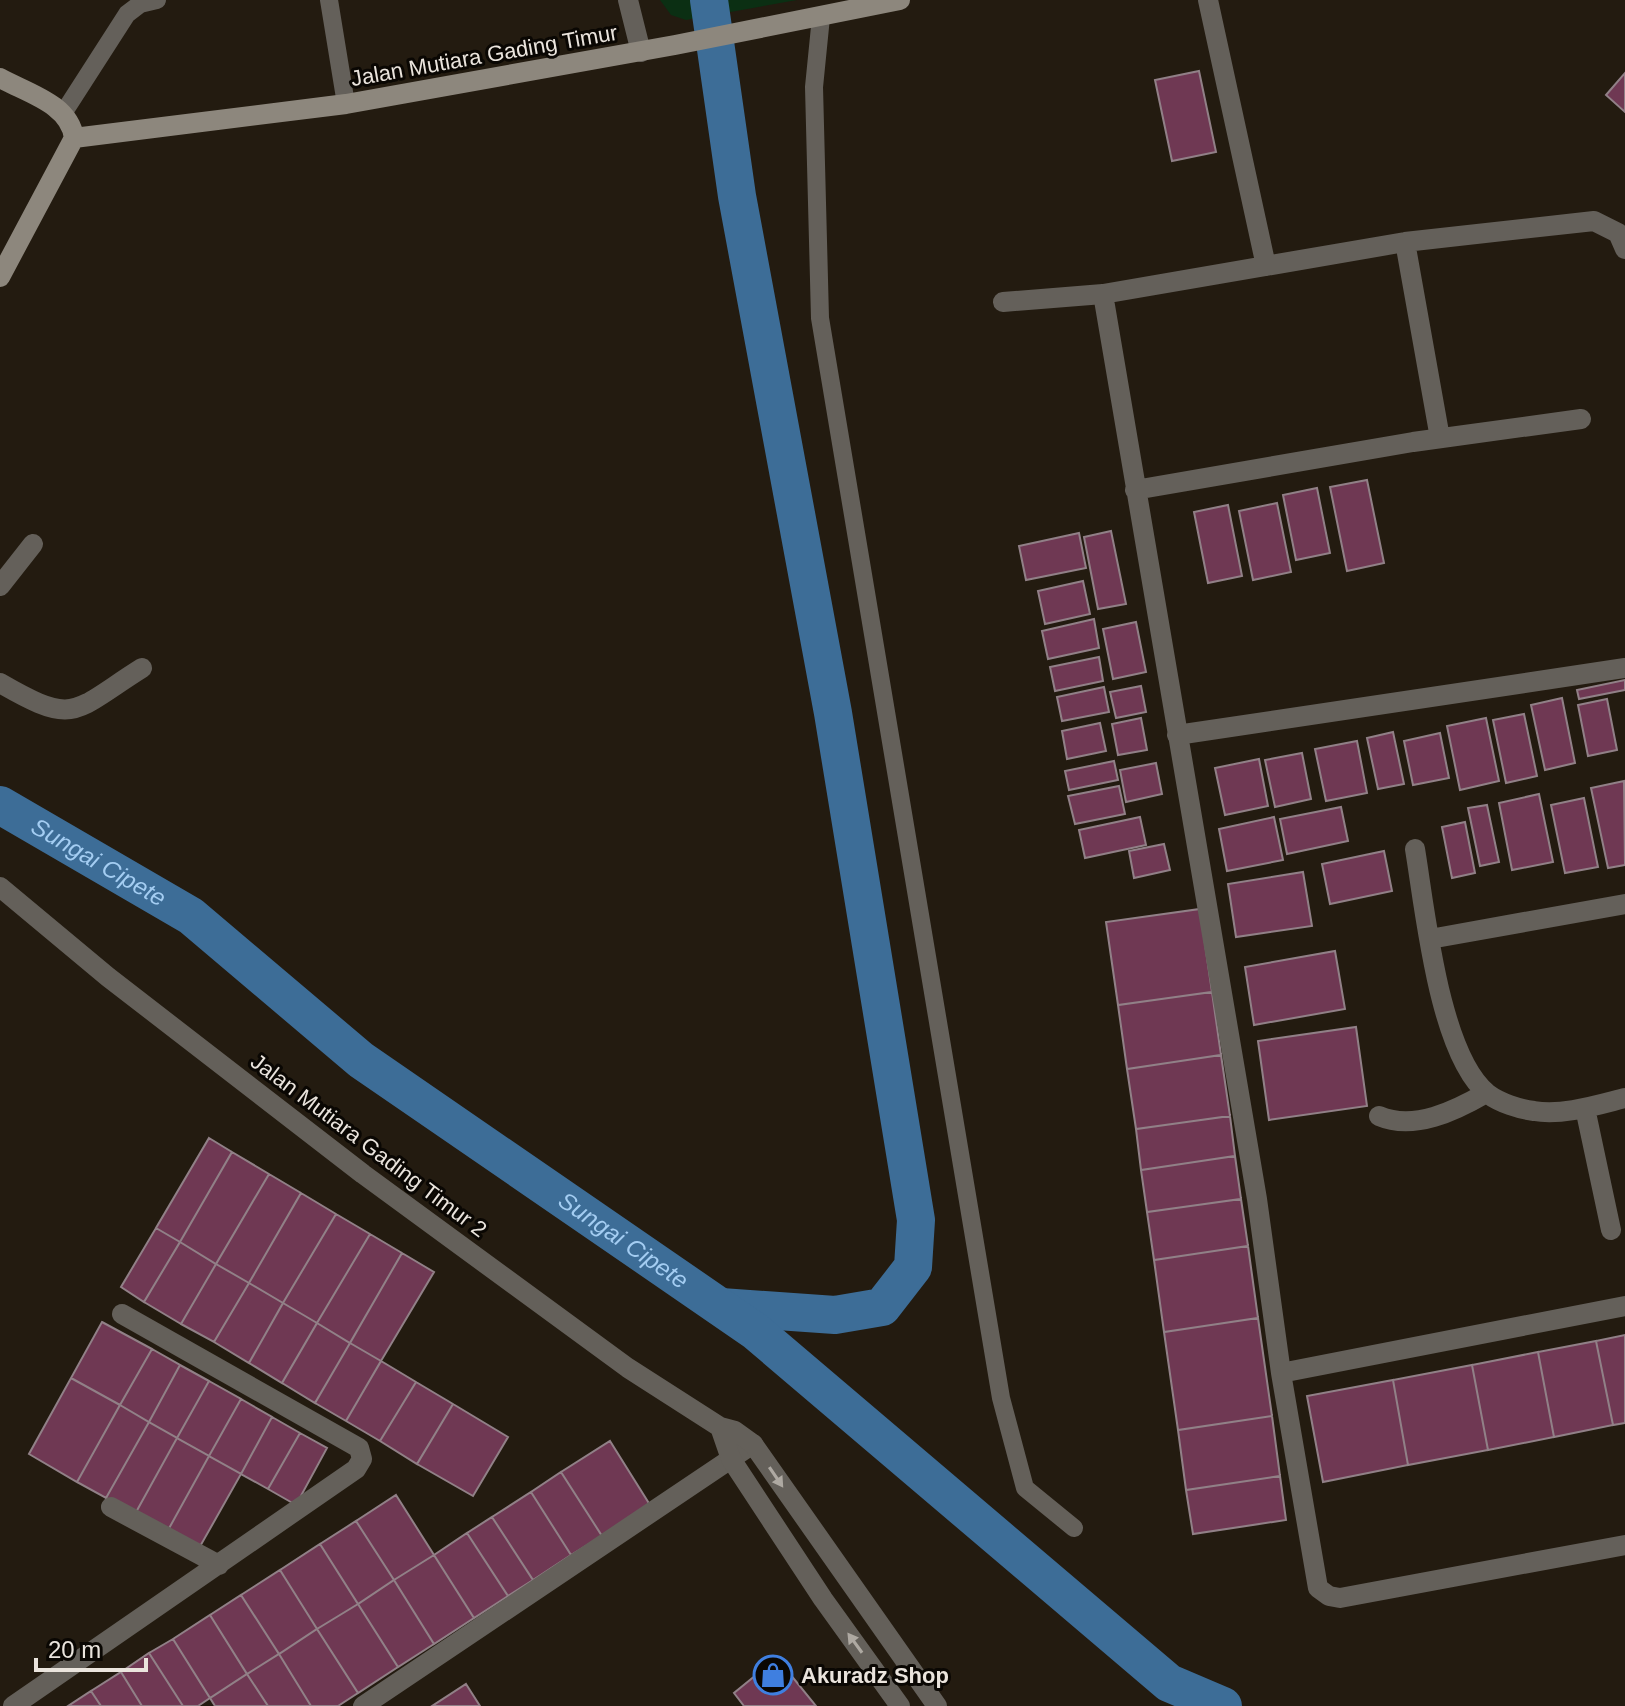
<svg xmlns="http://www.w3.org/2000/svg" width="1625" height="1706" viewBox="0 0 1625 1706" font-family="Arial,sans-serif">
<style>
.green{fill:#0b2f13}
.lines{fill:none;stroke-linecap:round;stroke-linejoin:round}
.canal{stroke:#3d6d97;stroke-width:38}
.building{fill:#6f3853;stroke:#918087;stroke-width:2}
.service{stroke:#64605a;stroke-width:18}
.minor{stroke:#64605a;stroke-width:20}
.tertiary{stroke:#64605a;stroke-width:20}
.secondary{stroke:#8d877d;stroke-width:20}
.oneway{fill:#aea9a2}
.labels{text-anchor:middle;stroke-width:6;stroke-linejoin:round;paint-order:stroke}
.street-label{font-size:22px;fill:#eae4dd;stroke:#0a0703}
.poi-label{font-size:22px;font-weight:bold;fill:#eae4dd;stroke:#0a0703;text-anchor:start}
.water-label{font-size:24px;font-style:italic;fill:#a4cdf2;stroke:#0a0703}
</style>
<rect width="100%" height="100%" fill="#231b10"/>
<path class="green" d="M 660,0 L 797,0 L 686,20 L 671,15 Z"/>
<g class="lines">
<g class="canal">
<path d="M 709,0 L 737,196 L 833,713 L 916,1220 L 913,1267 L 882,1307 L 835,1315 L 721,1307"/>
<path id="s1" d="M 0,805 L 191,916 L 361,1060 L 755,1331 L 1169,1683 L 1223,1706"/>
</g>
</g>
<path class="building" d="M 1199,71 L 1216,152 L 1172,161 L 1155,80 Z
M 1625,73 L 1625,112 L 1606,95 Z
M 1367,480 L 1384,563 L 1347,571 L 1330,487 Z
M 1317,488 L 1330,553 L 1296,560 L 1283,495 Z
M 1277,503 L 1291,572 L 1253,580 L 1239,511 Z
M 1228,505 L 1242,576 L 1208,583 L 1194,512 Z
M 1111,531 L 1126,604 L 1098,609 L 1084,537 Z
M 1079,533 L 1086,568 L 1026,580 L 1019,546 Z
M 1083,581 L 1090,614 L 1045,624 L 1038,591 Z
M 1094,619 L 1099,648 L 1048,659 L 1042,631 Z
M 1136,622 L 1146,672 L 1113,679 L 1103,629 Z
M 1099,657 L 1103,681 L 1055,691 L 1050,667 Z
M 1625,680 L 1625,690 L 1579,699 L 1577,690 Z
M 1141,686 L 1146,712 L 1116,718 L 1110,692 Z
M 1104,687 L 1109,712 L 1062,721 L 1057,697 Z
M 1562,698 L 1575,763 L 1545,770 L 1531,705 Z
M 1607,699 L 1617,750 L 1588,756 L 1578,705 Z
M 1524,714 L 1537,776 L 1506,783 L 1493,720 Z
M 1141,718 L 1147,750 L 1118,755 L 1112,724 Z
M 1486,718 L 1499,781 L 1460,790 L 1447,726 Z
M 1100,723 L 1106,751 L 1067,759 L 1062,731 Z
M 1393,732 L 1404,784 L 1378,789 L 1367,738 Z
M 1440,733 L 1449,778 L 1413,785 L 1404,741 Z
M 1357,741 L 1367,793 L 1326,801 L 1315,749 Z
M 1302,753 L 1311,799 L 1275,807 L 1265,760 Z
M 1259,759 L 1268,806 L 1225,815 L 1215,768 Z
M 1114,761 L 1118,780 L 1069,790 L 1065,771 Z
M 1156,763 L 1162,794 L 1126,802 L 1120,770 Z
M 1624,781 L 1625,865 L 1608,868 L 1591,788 Z
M 1119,786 L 1125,814 L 1075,824 L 1068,796 Z
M 1539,794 L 1553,862 L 1512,870 L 1499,803 Z
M 1584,798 L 1598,867 L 1565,873 L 1551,805 Z
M 1487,805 L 1499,862 L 1480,866 L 1468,808 Z
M 1341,807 L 1348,841 L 1287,854 L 1280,819 Z
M 1140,817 L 1146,845 L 1085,858 L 1079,830 Z
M 1274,817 L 1283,860 L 1227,871 L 1219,829 Z
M 1465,822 L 1475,873 L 1452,878 L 1442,827 Z
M 1164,844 L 1170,870 L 1134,878 L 1129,851 Z
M 1384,851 L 1392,891 L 1330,904 L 1322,864 Z
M 1303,872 L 1312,926 L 1236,937 L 1228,884 Z
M 1200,909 L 1212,992 L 1118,1005 L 1106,922 Z
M 1335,951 L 1345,1009 L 1254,1025 L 1245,967 Z
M 1212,992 L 1221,1055 L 1127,1069 L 1118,1005 Z
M 1356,1027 L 1367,1106 L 1269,1120 L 1258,1041 Z
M 1221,1055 L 1230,1116 L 1136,1129 L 1127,1069 Z
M 1230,1116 L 1235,1156 L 1141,1170 L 1136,1129 Z
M 209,1138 L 232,1152 L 180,1242 L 156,1228 Z
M 232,1152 L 269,1174 L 216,1264 L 180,1242 Z
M 1235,1156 L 1241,1199 L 1147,1212 L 1141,1170 Z
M 269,1174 L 301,1193 L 249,1283 L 216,1264 Z
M 301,1193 L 336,1214 L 283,1303 L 249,1283 Z
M 1241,1199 L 1248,1246 L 1154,1260 L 1147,1212 Z
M 336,1214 L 370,1234 L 317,1323 L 283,1303 Z
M 156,1228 L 180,1242 L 144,1302 L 121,1287 Z
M 370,1234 L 402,1253 L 350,1343 L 317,1323 Z
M 180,1242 L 216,1264 L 181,1324 L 144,1302 Z
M 1248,1246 L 1258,1318 L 1164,1332 L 1154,1260 Z
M 402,1253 L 434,1272 L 381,1361 L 350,1343 Z
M 216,1264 L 249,1283 L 214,1342 L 181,1324 Z
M 249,1283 L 283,1303 L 249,1363 L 214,1342 Z
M 283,1303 L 317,1323 L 282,1383 L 249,1363 Z
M 1258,1318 L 1272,1416 L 1178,1430 L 1164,1332 Z
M 102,1322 L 152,1349 L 120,1405 L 71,1378 Z
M 317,1323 L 350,1343 L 315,1403 L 282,1383 Z
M 1625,1335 L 1625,1423 L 1613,1425 L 1596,1341 Z
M 1596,1341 L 1613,1425 L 1554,1437 L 1538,1352 Z
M 350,1343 L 381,1361 L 346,1421 L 315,1403 Z
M 152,1349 L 180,1365 L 149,1422 L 120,1405 Z
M 1538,1352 L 1554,1437 L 1488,1450 L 1472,1365 Z
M 381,1361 L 416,1382 L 380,1441 L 346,1421 Z
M 180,1365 L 209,1381 L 177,1438 L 149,1422 Z
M 1472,1365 L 1488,1450 L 1408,1465 L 1393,1380 Z
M 71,1378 L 120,1405 L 77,1482 L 29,1454 Z
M 1393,1380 L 1408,1465 L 1323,1482 L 1307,1396 Z
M 209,1381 L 241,1399 L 209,1456 L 177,1438 Z
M 416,1382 L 453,1404 L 417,1464 L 380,1441 Z
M 241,1399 L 272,1417 L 241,1474 L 209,1456 Z
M 453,1404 L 508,1437 L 473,1496 L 417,1464 Z
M 120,1405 L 149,1422 L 106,1498 L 77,1482 Z
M 1272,1416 L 1280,1476 L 1186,1490 L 1178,1430 Z
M 272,1417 L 300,1433 L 268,1489 L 241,1474 Z
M 149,1422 L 177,1438 L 135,1514 L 106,1498 Z
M 300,1433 L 327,1448 L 296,1505 L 268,1489 Z
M 177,1438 L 209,1456 L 167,1532 L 135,1514 Z
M 610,1441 L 650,1505 L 602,1536 L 561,1472 Z
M 209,1456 L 241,1474 L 198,1550 L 167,1532 Z
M 561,1472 L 602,1536 L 571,1555 L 531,1492 Z
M 1280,1476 L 1286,1520 L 1193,1534 L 1186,1490 Z
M 531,1492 L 571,1555 L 533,1580 L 492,1517 Z
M 396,1495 L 434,1555 L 394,1580 L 356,1521 Z
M 492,1517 L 533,1580 L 508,1596 L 467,1533 Z
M 356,1521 L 394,1580 L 358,1604 L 320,1544 Z
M 467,1533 L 508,1596 L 474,1618 L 434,1555 Z
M 320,1544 L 358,1604 L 317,1629 L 280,1570 Z
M 434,1555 L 474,1618 L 434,1644 L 394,1580 Z
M 280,1570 L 317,1629 L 279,1654 L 241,1595 Z
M 394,1580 L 434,1644 L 398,1667 L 358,1604 Z
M 241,1595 L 279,1654 L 247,1674 L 210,1615 Z
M 358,1604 L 398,1667 L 358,1693 L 317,1629 Z
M 210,1615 L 247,1674 L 210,1698 L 173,1639 Z
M 317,1629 L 358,1693 L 338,1706 L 311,1706 L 279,1654 Z
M 173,1639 L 210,1698 L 198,1706 L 183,1706 L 149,1653 Z
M 149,1653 L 183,1706 L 142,1706 L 121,1672 Z
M 279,1654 L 311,1706 L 268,1706 L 247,1674 Z
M 777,1658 L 816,1706 L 744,1706 L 734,1693 Z
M 121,1672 L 142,1706 L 101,1706 L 91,1691 Z
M 247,1674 L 268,1706 L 215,1706 L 210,1698 Z
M 466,1684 L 480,1706 L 432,1706 Z
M 91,1691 L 101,1706 L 68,1706 Z"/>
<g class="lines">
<path class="service" d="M 329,0 L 346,104
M 821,17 L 814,87 L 820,318 L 1001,1398 L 1025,1488 L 1074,1528
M 64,112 L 127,14 L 140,4 L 157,0"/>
<path class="minor" d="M 628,0 L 641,52
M 1208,0 L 1266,266
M 1405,242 L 1440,438
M 1103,294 L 1257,1199 L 1281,1373 L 1318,1588 L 1329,1596 L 1340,1598 L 1625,1545
M 1003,302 L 1103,294 L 1405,242 L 1594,221 L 1618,233 L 1625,249
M 1135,490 L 1413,442 L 1581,419
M 0,586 L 33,544
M 0,683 C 76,727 72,712 142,668
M 1177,735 L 1625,668
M 1415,849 C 1425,909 1439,1055 1488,1094 C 1500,1103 1519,1109 1534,1111 C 1562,1116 1597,1105 1625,1098
M 1430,939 L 1625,904
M 1585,1108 L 1611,1230
M 1379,1116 C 1414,1131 1455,1111 1486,1093
M 1281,1373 L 1625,1306
M 111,1507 L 219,1565
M 13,1706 L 356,1469 L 362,1459 L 359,1448 L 122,1314
M 363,1706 L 753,1444"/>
<path class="tertiary" d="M 0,887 L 108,977 L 363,1174 L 628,1368 L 720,1427 L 735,1431 L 753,1444 L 937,1706
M 720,1427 L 731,1459 L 823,1599 L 900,1706"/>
<path class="secondary" d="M 0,78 C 27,93 70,104 74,138 L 0,277
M 74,138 L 346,104 L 675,45 L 900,0"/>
</g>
<defs><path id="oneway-solid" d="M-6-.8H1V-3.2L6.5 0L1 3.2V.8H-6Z" transform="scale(2)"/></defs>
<g class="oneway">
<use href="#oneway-solid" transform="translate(776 1477) rotate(56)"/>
<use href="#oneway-solid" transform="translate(855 1643) rotate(-126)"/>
</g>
<defs>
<g id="shop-ring" transform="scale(2)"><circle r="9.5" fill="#0a0703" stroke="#3f7fe0" stroke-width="1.5"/><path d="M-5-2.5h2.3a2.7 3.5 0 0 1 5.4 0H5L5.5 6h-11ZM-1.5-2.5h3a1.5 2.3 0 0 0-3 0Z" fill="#3f7fe0"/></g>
</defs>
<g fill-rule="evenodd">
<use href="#shop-ring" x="773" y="1675"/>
</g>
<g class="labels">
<g class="street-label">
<text transform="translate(484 55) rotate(-10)" y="8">Jalan Mutiara Gading Timur</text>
<text transform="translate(369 1145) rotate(37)" y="8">Jalan Mutiara Gading Timur 2</text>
</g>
<g class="poi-label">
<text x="801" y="1683">Akuradz Shop</text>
</g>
<g class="water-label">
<text dy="8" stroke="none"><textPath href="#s1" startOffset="114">Sungai Cipete</textPath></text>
<text dy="8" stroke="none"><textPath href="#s1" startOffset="762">Sungai Cipete</textPath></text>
</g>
</g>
<path d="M36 1658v12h110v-12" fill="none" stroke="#eae4dd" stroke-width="4"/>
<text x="48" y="1658" font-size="24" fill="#eae4dd" stroke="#0a0703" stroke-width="6" paint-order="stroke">20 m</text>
</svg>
